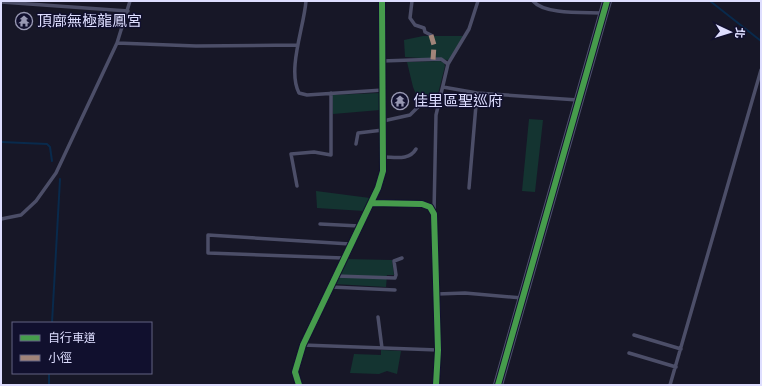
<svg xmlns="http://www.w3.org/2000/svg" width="762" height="386" viewBox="0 0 762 386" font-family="Mulish,'Noto Sans TC',sans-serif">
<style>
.green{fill:#143431}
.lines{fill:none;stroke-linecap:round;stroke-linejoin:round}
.stream{stroke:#092a4c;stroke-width:2}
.lane{stroke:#4c4e68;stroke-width:3.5}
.street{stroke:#4c4e68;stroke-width:7}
.secondary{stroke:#4f526d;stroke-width:10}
.quiet{stroke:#a18479;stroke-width:5;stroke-dasharray:10 5;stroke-linecap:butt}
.cycleway-casing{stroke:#11102e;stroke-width:8}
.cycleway{stroke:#469c4c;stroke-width:6}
.labels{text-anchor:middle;stroke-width:3;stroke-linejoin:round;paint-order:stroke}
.poi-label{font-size:15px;fill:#dedeff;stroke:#11102e;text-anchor:start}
</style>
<rect width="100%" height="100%" fill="#171727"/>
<path class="green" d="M 423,36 L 463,36 L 449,60 L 405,57 L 404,40 Z
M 440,61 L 444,63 L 445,66 L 438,94 L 418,99 L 413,87 L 407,62 Z
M 379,93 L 380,110 L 333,114 L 332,95 Z
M 529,119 L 543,120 L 535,192 L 522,191 Z
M 316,191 L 370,198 L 364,211 L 317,208 Z
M 346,259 L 392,260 L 394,275 L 387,275 L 386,287 L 334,284 Z
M 381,350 L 401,351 L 397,374 L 387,371 L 379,374 L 350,373 L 354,354 L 381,355 Z"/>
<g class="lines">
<path class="stream" d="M 710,1 L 761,41
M 1,142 L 47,144 L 50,147 L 52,161
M 52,323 L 60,179
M 49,385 L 49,373"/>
<path class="lane" d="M 306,1 C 304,27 287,70 299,93 L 307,95 L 383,90
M 412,1 L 410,18 L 415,25 L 424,28 L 425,32 L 431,35
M 533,1 C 545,15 585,12 603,13
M 1,2 L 128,11
M 117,43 L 196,46 L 298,45
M 382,61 L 441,59 L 448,64
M 443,87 L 477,93 L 578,100
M 383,121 L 410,115 L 418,107
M 356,144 L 358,133 L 383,130
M 383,157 C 395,157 409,161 416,149
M 297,186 L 291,154 L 314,152 L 331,155 L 331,93
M 469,188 L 477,93
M 434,212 L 436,115 L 448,64 L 469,29 L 478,1
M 1,219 L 21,215 L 36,201 L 56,173 L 117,43 L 130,1
M 320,224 L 359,226
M 343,258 L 208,253 L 208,235 L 350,244
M 336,276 L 395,278 L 396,275 L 394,261 L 402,258
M 331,287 L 395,290
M 437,294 L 465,293 L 522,298
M 378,317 L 382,348
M 634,335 L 681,349
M 303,345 L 438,350
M 629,353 L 676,367
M 670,385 L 761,70"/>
<path class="street" d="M 371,203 L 422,204 L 430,207 L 434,214 L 438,350 L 436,385
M 299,385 L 295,372 L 303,345 L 378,188 L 383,171 L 382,1"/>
<path class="secondary" d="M 498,385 L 607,1"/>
<path class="quiet" d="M 431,35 L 434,45 L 433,60"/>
<g class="cycleway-casing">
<path id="cycleway" d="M 371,203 L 422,204 L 430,207 L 434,214 L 438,350 L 436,385
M 299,385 L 295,372 L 303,345 L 378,188 L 383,171 L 382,1
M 498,385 L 607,1"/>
</g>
<use href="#cycleway" class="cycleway"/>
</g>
<defs>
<g id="temple-ring" transform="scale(0.9)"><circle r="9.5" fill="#11102e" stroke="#9898b3" stroke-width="1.5"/><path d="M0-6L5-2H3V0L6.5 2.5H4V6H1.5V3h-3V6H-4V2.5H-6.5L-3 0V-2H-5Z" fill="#9898b3"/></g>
</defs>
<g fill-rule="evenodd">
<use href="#temple-ring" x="24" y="21"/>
<use href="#temple-ring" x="400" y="101"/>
</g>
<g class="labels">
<g class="poi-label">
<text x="37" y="26">頂廍無極龍鳳宮</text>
<text x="413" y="106">佳里區聖巡府</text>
</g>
</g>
<rect width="762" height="386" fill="none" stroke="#dedeff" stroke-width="4"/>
<rect x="12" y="322" width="140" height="52" fill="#11102e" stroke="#636282"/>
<rect x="20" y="335" width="20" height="6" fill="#469c4c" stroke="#636282"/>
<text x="48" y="342" font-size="12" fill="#dedeff">自行車道</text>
<rect x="20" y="355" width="20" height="6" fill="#a18479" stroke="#636282"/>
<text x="48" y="362" font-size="12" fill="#dedeff">小徑</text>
<g transform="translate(730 32) rotate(94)" stroke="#11102e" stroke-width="3" paint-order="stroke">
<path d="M0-3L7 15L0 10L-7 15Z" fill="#dedeff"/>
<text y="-6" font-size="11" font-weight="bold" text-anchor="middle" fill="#dedeff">北</text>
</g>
</svg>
